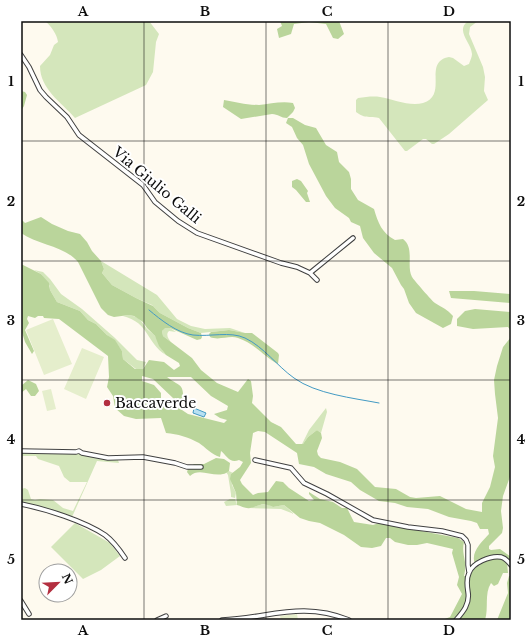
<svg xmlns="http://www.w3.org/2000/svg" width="532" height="641" viewBox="0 0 532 641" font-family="'Libre Baskerville',serif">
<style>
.green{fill:#d4e6bb}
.forest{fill:#bad59b;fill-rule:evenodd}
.pitch{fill:#e5eecc}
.water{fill:#b7e0f2;stroke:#439ac3}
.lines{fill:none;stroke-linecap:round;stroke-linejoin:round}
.stream{stroke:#439ac3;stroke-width:1}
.minor-casing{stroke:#404040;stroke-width:5.5}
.minor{stroke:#fff;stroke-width:3.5}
.grid{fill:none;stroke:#0d0d0d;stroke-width:1;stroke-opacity:0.55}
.poi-dot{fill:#b32f40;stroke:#fff;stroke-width:1.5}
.labels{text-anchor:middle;stroke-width:4;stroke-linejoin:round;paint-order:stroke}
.street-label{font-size:14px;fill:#0d0d0d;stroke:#fff}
.poi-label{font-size:14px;fill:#0d0d0d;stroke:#fff;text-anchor:start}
.neatline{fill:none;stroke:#0d0d0d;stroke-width:1.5}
.grid-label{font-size:13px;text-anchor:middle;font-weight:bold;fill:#0d0d0d}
</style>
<rect width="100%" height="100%" fill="#fefaef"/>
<path class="green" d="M 45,21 L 149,21 L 159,34 L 156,42 L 153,72 L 146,85 L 75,118 C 61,102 40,89 40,66 L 50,55 L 54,45 L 58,42 C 57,34 51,26 45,21 Z
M 468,21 L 478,21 L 470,27 L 469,34 L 483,67 L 485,77 L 484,91 L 488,100 L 449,134 L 434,144 L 432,144 L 426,139 L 423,139 L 407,151 L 405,151 L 379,118 C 369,115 367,120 356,112 L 356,100 L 358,98 C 366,97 373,96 380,97 C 393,99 410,107 423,103 C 449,95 422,62 449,57 L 453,58 L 464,66 L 469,64 C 470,61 472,57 472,54 C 471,42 455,31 468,21 Z
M 101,261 L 157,295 L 177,319 L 191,326 L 205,329 L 230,328 L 245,333 L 229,330 L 201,333 L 188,328 L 160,313 L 152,305 L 136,298 L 112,285 L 102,273 L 104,269 Z
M 34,270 L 43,272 L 50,279 L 61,294 L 82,309 L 115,338 L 137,360 L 146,362 L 143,369 L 136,369 L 123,359 L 122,351 L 115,341 L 107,335 L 96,324 L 88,320 L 80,311 L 57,302 L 50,290 L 50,286 L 41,274 Z
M 129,315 C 140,317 141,321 147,329 C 149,331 152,333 154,335 C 159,341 160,348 166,355 C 146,343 150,323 123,316 Z
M 165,327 L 170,328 L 176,332 L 169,331 C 165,335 169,339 171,342 L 163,336 L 162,331 Z
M 326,408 L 327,412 L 321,433 L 317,430 L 308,437 L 303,444 L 302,444 L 309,430 Z
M 21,452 L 81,454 L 95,458 L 118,460 L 119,463 L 97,461 L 72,517 L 23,502 L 21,500 L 21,489 L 25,488 L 28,490 L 31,499 L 35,500 L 40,499 L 53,500 L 63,508 L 73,511 L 87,482 L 70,482 L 64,477 L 59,466 L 38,459 L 36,456 L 21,456 Z
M 229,471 L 233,473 L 231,474 L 232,485 L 236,493 L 235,498 L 231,497 L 231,494 L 228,475 L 226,472 Z
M 230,499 L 235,499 L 237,505 L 226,506 L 224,502 Z
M 267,504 L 273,507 L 284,505 L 294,514 L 281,509 L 249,508 L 260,505 Z
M 75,523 L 110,543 L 120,556 L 101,570 L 83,579 L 51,547 Z"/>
<path class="forest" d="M 280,21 L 339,21 L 344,34 L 338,39 L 333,38 L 326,24 L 309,22 L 294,24 L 291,34 L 279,38 L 277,29 L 282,26 Z
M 21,91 L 25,92 L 27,95 L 24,106 L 21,111 Z
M 224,100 C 236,102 246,105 259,105 C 270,104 281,101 293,103 L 295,108 L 293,112 L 287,118 C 281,118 278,114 272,114 L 241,119 L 223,107 Z
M 288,118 L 293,118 L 305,125 L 316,128 L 326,145 L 337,152 L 339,162 L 349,172 L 351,179 L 351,189 L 358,200 L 374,209 C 378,223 382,233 395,240 L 403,239 C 415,248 406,266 412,277 C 413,279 433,302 435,303 C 443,308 447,309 453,316 L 451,324 L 443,328 L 416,313 L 409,303 L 404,289 L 401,285 L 392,268 L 374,253 L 363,238 L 360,226 L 351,222 L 349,218 L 335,208 L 326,196 L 309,164 L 303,145 L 297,138 L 292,127 L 286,123 Z
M 297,179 L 301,181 L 308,191 L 307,193 L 310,202 L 306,202 L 296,190 L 292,187 L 292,181 Z
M 41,217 L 52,224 L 68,231 L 80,234 L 87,242 L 92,251 L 101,261 L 104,269 L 102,273 L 112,285 L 136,298 L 153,306 L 160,313 L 188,328 L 201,333 L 202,337 L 201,339 L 197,340 L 170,328 L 165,328 L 162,331 L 163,336 L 192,358 L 201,370 L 217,383 L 238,392 L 248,379 L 251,381 L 253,396 L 252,403 L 271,422 L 281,427 L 296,444 L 303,444 L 308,437 L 317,430 L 321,433 L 322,438 L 317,451 L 318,455 L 321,458 L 340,462 L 357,469 L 375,487 L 396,489 L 410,497 L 416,498 L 440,496 L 466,509 L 482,512 L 482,503 L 490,487 L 495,467 L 493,456 L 498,418 L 495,394 L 494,380 L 497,366 L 503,347 L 511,337 L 511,474 L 503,496 L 501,511 L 503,528 L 502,533 L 489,546 L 489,549 L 491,550 L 500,549 L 511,557 L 511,562 L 507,563 L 508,573 L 503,573 L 498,584 L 494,586 L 491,583 C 484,594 489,608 485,620 L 442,620 L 450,617 L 462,594 L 457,585 L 459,577 L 452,553 L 453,549 L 427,543 L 417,545 L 408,545 L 395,542 L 390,538 L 386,538 L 381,546 L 372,548 L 361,547 L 344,535 L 320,523 L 309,521 L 300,518 L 284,505 L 273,507 C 262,501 260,506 250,508 C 246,509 241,506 237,505 L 236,493 L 230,479 L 231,474 L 240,467 L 243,462 L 239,460 C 230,464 227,456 221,451 L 220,457 C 212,455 205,447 199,443 C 188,437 178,434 166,433 L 161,418 L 136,419 L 124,416 L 115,408 L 113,396 L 107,387 L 109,377 L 108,356 L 59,319 L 44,318 L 43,316 L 38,316 L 35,318 L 28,316 L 27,319 L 29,323 L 25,330 L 34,351 L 32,354 L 25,342 L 21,329 L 21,264 L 41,274 L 49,283 L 50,290 L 57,302 L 80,311 L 88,320 L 96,324 L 107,335 L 115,340 L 122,351 L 123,359 L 135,369 L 143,369 L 149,360 L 164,362 L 174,370 L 180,366 L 179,363 L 166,355 L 159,346 L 155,336 L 147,328 L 143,322 L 134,316 L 129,315 L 114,317 L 108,315 L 101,308 L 78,262 C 65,246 38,245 21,233 L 21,219 L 25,223 ZM 142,376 L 153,379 L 174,399 L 183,401 C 184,383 180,387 167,377 L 191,377 L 211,396 L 228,406 L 227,410 L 214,414 L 220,418 L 227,420 L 224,423 L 188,414 L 173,404 L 158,404 L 161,399 L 161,393 L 154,385 L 142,381 ZM 258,431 L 265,432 L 297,453 L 299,464 L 314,467 L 326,474 L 351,482 L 360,490 L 379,501 L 395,503 L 407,507 L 428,509 L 449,517 L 471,521 L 477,523 L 480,529 L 488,529 L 489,534 C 482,542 470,552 475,564 L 481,562 L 480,565 L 472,570 L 470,576 L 464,576 C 465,571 466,567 465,562 C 464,555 462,550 464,542 L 458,538 L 379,523 L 373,525 L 354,522 L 347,508 L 342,508 L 333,502 L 320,499 L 309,492 L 309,494 L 314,500 L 309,501 L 289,488 L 283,482 L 276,481 L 268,492 L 258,493 L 253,495 L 242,484 L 240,480 L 251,463 L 250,453 L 253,433 Z
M 449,291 L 474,291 L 511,294 L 511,303 L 451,298 Z
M 475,309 L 511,312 L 511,331 L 508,327 L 473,329 L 457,326 L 457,319 L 465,311 Z
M 229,330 L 245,333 L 252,333 L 278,353 L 279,355 L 278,364 C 264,357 254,343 238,338 C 229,335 219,341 210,337 L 209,334 L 211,332 Z
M 28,380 L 36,384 L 39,391 L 35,396 L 31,396 L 26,389 L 21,393 L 21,386 Z
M 216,458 L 224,459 L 230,463 L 229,471 C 227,472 225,474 223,474 C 212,477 199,467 190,476 L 187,472 L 188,469 L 194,464 L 204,464 Z
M 509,576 L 511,576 L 511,620 L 497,620 L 508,593 L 507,583 Z"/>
<path class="pitch" d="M 53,319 L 72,364 L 44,375 L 26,330 Z
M 82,348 L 104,357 L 86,399 L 64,389 Z
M 51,389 L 56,409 L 47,411 L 42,391 Z
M 297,614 L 298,620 L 281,620 L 280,616 Z"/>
<path class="water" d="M 194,408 L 206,413 L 204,417 L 193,413 Z"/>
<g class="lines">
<path class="stream" d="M 149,310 C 161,320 177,333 193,335 C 210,337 230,331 245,338 C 264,347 277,366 294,378 C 316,394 353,398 379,403"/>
<g class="minor-casing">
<path id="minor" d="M 21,55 L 29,67 L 40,90 L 46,97 L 67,117 L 79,135 L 143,185 L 155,202 L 178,221 L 197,233 L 281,263 L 297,267 L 310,273 L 317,280
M 310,273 L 353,238
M 21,451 L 76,452 L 79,451 L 82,453 L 108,458 L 143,457 L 175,463 L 187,467 L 201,467
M 255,460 L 291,468 L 304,483 L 327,494 L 373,520 L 408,527 L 442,531 L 462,536 L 466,540 L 468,545 L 468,565 L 469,572
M 21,504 C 46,509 84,521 105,535 C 113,541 119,549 125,558
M 21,601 L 29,614
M 157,620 L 166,616
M 222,620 C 270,618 301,601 349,620
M 456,620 C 463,612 470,604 468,592 C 467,586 466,579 469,573 C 472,563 491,555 501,557 C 505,558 508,561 511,565"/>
</g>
<use href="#minor" class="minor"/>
</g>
<path class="grid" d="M 144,21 L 144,620M 266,21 L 266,620M 388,21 L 388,620M 21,141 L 511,141M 21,261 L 511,261M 21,380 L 511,380M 21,500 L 511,500"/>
<circle class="poi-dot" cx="107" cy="403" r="4"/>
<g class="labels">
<g class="street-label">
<text transform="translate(157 185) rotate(40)" y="5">Via Giulio Galli</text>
</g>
<g class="poi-label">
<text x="115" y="408">Baccaverde</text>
</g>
</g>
<rect width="532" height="641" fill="none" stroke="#ffffff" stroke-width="44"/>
<g transform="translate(58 583) rotate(66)"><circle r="19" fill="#ffffff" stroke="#9e9e9e"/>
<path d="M0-3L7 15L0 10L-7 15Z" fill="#b32f40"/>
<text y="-6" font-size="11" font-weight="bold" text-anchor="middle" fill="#0d0d0d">N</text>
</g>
<rect x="22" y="22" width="488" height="597" class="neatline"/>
<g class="grid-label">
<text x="83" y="16">A</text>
<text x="205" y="16">B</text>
<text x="327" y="16">C</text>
<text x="449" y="16">D</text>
<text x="11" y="86">1</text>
<text x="521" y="86">1</text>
<text x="11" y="206">2</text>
<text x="521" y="206">2</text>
<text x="11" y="325">3</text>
<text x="521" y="325">3</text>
<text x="11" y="444">4</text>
<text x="521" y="444">4</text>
<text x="11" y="564">5</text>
<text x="521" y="564">5</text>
<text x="83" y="635">A</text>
<text x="205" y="635">B</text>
<text x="327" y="635">C</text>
<text x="449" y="635">D</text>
</g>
</svg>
